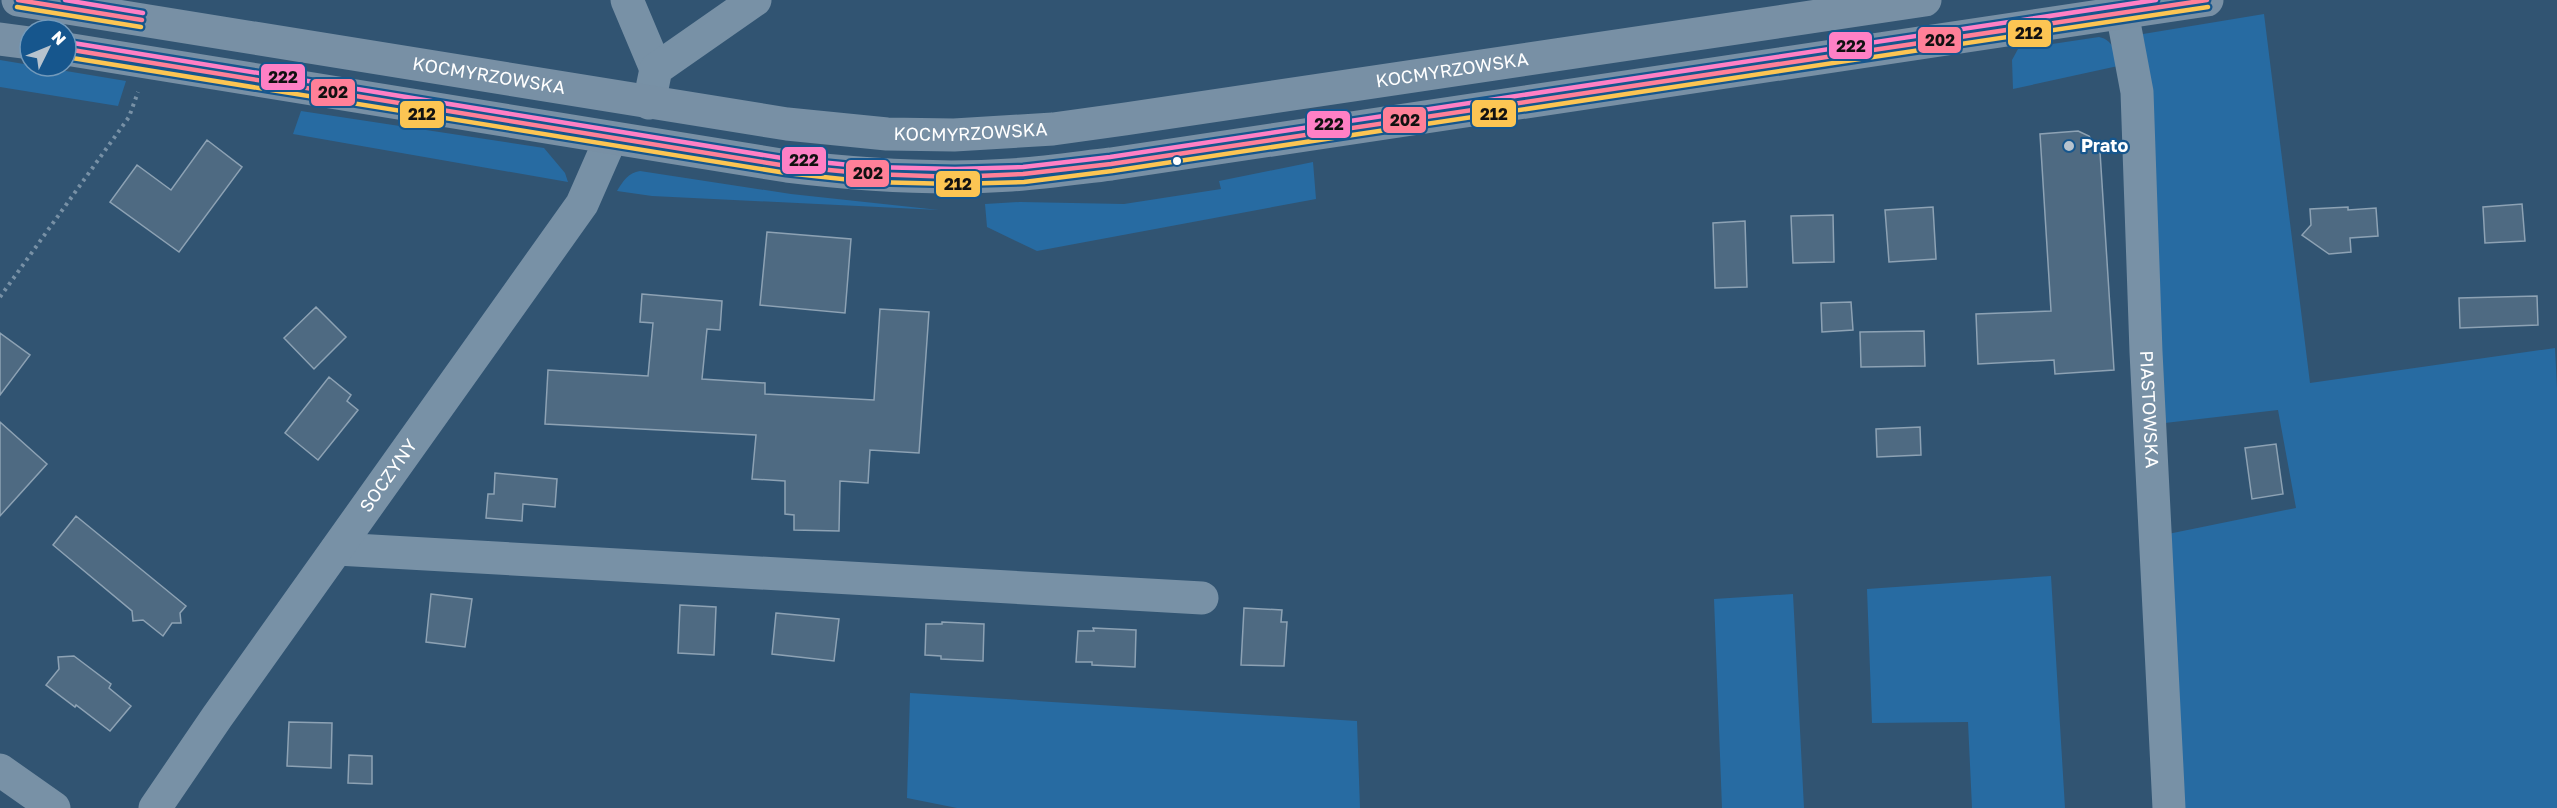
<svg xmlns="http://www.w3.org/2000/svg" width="2557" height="808" viewBox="0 0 2557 808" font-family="'Golos Text',sans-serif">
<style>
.green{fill:#276ba2}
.building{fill:#4e6a82;stroke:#8da2b4;stroke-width:1.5}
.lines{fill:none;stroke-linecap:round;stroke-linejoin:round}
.path{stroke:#7891a6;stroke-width:4;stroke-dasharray:3 4.5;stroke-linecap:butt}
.minor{stroke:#7891a6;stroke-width:33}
.major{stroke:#7890a5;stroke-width:33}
.bus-1-casing{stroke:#16568d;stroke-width:9}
.bus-2-casing{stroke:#16568d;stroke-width:9}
.bus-3-casing{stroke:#16568d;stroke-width:9}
.bus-1{stroke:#ff8098;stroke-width:4.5}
.bus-2{stroke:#fcc553;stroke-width:4.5}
.bus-3{stroke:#ff80c5;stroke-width:4.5}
.poi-dot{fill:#b7c3ce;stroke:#16568d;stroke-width:2}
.bus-dot{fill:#fff;stroke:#16568d;stroke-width:2}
.labels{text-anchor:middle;stroke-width:4.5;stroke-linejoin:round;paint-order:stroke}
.street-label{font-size:18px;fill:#fff;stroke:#16568d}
.poi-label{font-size:18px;font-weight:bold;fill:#fff;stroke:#16568d;text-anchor:start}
.line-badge{stroke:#16568d;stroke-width:2}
.pale-badge-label{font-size:16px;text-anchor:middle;font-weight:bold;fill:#111}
</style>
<rect width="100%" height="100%" fill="#315472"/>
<path class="green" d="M 2264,14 L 2310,383 L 2555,348 L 2557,388 L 2557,808 L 2177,808 L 2163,535 L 2296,508 L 2278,410 L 2156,424 L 2137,35 Z
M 2099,37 C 2114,40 2115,53 2118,66 L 2013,89 L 2012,60 L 2018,49 Z
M 0,60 L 126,81 L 118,106 L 0,87 Z
M 301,111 L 544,148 L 565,173 L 568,182 L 293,134 Z
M 1313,162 L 1316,199 L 1037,251 L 987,227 L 985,204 L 1020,202 L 1124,204 L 1221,189 L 1219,181 Z
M 640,171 L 791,194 L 939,210 L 652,196 L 617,191 C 623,181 628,173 640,171 Z
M 2051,576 L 2065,808 L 1972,808 L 1968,722 L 1872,723 L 1867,589 Z
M 1793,594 L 1804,808 L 1722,808 L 1714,599 Z
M 910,693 L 1357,721 L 1360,808 L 957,808 L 907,798 Z"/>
<path class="building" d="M 2078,131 L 2089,136 L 2100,152 L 2114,370 L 2055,374 L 2054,360 L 1978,364 L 1976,314 L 2051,311 L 2040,134 Z
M 207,140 L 242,167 L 179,252 L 110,202 L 137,165 L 171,190 Z
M 2522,204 L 2525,241 L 2485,243 L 2483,207 Z
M 1933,207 L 1936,259 L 1889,262 L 1885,210 Z
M 2348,207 L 2348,210 L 2376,208 L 2378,236 L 2350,238 L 2351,252 L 2329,254 L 2302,235 L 2311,225 L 2310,209 Z
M 1833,215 L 1834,262 L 1793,263 L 1791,216 Z
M 1745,221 L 1747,287 L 1715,288 L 1713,223 Z
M 767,232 L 851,239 L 845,313 L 760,305 Z
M 642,294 L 722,301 L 720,330 L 707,329 L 702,379 L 765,383 L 765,394 L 874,400 L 880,309 L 929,312 L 919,453 L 870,450 L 868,483 L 840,481 L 839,531 L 794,530 L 794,515 L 785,514 L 785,481 L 752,479 L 756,435 L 545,424 L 548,370 L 648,376 L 653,323 L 640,322 Z
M 2537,296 L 2538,325 L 2460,328 L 2459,298 Z
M 1851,302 L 1853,330 L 1822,332 L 1821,303 Z
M 316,307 L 346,337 L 314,369 L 284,338 Z
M 1924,331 L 1925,366 L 1861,367 L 1860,332 Z
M 0,333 L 30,355 L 0,395 Z
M 329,377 L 351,395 L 347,401 L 358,410 L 318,460 L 285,433 Z
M 0,422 L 47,464 L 0,516 Z
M 1920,427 L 1921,455 L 1877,457 L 1876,429 Z
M 2276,444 L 2283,494 L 2252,499 L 2245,448 Z
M 495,473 L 557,479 L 555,507 L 523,504 L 522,521 L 486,518 L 488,494 L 494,494 Z
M 76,516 L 186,606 L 180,613 L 181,623 L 172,623 L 163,636 L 143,620 L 133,621 L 132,611 L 53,545 Z
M 431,594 L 472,599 L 465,647 L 426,642 Z
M 680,605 L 716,607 L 714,655 L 678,653 Z
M 1244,608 L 1282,610 L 1281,622 L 1287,622 L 1284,666 L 1241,665 Z
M 776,613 L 839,619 L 834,661 L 772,654 Z
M 942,622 L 984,624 L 983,661 L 941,659 L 941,656 L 925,655 L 926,624 L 942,624 Z
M 1093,628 L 1136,630 L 1135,667 L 1092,665 L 1092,662 L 1076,662 L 1078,631 L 1094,631 Z
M 74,656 L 111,684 L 109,688 L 131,706 L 110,731 L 76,705 L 75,707 L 46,685 L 59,669 L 58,657 Z
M 289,722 L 332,723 L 331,768 L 287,766 Z
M 349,755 L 372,756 L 372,784 L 348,783 Z"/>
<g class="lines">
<path class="path" d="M 0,297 L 129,117 L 138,92"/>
<g class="minor">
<path d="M 627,0 L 656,69"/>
<path id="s1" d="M 2122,12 L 2137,92 L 2146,352 L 2169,808"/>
<path d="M 649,103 L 656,69 L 755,0"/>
<path d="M 337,549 L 1202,598"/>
<path d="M 0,770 L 54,808"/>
<path id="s2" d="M 155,808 L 217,717 L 582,204 L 611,138"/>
</g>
<g class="major">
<path id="s3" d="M 18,0 L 787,124 L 887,134 L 954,135 L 1053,129 L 1125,119 L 1925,0"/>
<path d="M 0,39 L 30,43"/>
<path d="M 66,49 L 787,166 C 861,175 936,180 1011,175 C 1044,173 1077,168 1111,164 L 2207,0"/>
</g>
<g class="bus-1-casing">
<path id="bus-1" d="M 18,0 L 142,20
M 66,49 L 787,166 L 871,174 L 955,177 L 1023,174 L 1111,164 L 2207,0"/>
</g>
<g class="bus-2-casing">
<path id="bus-2" d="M 17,7 L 141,27
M 66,57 L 786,173 L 870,182 L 955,184 L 1024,182 L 1112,171 L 2208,7"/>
</g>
<g class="bus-3-casing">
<path id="bus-3" d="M 65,0 L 143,13
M 67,42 L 788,159 L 871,167 L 955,169 L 1023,167 L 1110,157 L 2156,0"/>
</g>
<use href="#bus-1" class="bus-1"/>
<use href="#bus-2" class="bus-2"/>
<use href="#bus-3" class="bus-3"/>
</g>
<circle class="poi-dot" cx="2069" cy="146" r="6"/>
<circle class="bus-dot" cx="1177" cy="161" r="5"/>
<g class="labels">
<g class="street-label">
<text dy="6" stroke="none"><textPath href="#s3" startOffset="1449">KOCMYRZOWSKA</textPath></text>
<text dy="6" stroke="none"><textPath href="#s3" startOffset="477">KOCMYRZOWSKA</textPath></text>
<text dy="6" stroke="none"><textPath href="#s3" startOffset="963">KOCMYRZOWSKA</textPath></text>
<text dy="6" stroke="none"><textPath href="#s1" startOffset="399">PIASTOWSKA</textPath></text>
<text dy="6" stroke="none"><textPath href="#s2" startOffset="406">SOCZYNY</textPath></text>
</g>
<g class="poi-label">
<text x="2081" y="152">Prato</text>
</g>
</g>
<g class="line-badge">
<rect x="2007" y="19" width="45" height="29" rx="6" fill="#fcc553"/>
<rect x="1917" y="26" width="45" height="28" rx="6" fill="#ff8098"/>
<rect x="1828" y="31" width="45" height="29" rx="6" fill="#ff80c5"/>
<rect x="260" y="63" width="46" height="28" rx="6" fill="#ff80c5"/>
<rect x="310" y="78" width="46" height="29" rx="6" fill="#ff8098"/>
<rect x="1471" y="99" width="46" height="29" rx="6" fill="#fcc553"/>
<rect x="399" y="100" width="46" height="29" rx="6" fill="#fcc553"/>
<rect x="1382" y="106" width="45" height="28" rx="6" fill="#ff8098"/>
<rect x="1306" y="110" width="45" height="29" rx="6" fill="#ff80c5"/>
<rect x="781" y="146" width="46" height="29" rx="6" fill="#ff80c5"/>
<rect x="845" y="159" width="45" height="29" rx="6" fill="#ff8098"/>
<rect x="935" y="170" width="46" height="28" rx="6" fill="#fcc553"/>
</g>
<g class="pale-badge-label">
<text x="2029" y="39">212</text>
<text x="1940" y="46">202</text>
<text x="1851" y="52">222</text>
<text x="283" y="83">222</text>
<text x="333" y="98">202</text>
<text x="1494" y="120">212</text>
<text x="422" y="120">212</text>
<text x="1405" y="126">202</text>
<text x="1329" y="130">222</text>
<text x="804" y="166">222</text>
<text x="868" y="179">202</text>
<text x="958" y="190">212</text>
</g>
<g transform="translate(48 48) rotate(47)"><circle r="28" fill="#16568d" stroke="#739abb" stroke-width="1.5"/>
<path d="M0-4.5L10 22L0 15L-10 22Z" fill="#b7c3ce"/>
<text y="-9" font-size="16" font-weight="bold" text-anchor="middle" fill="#ffffff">N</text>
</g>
</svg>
